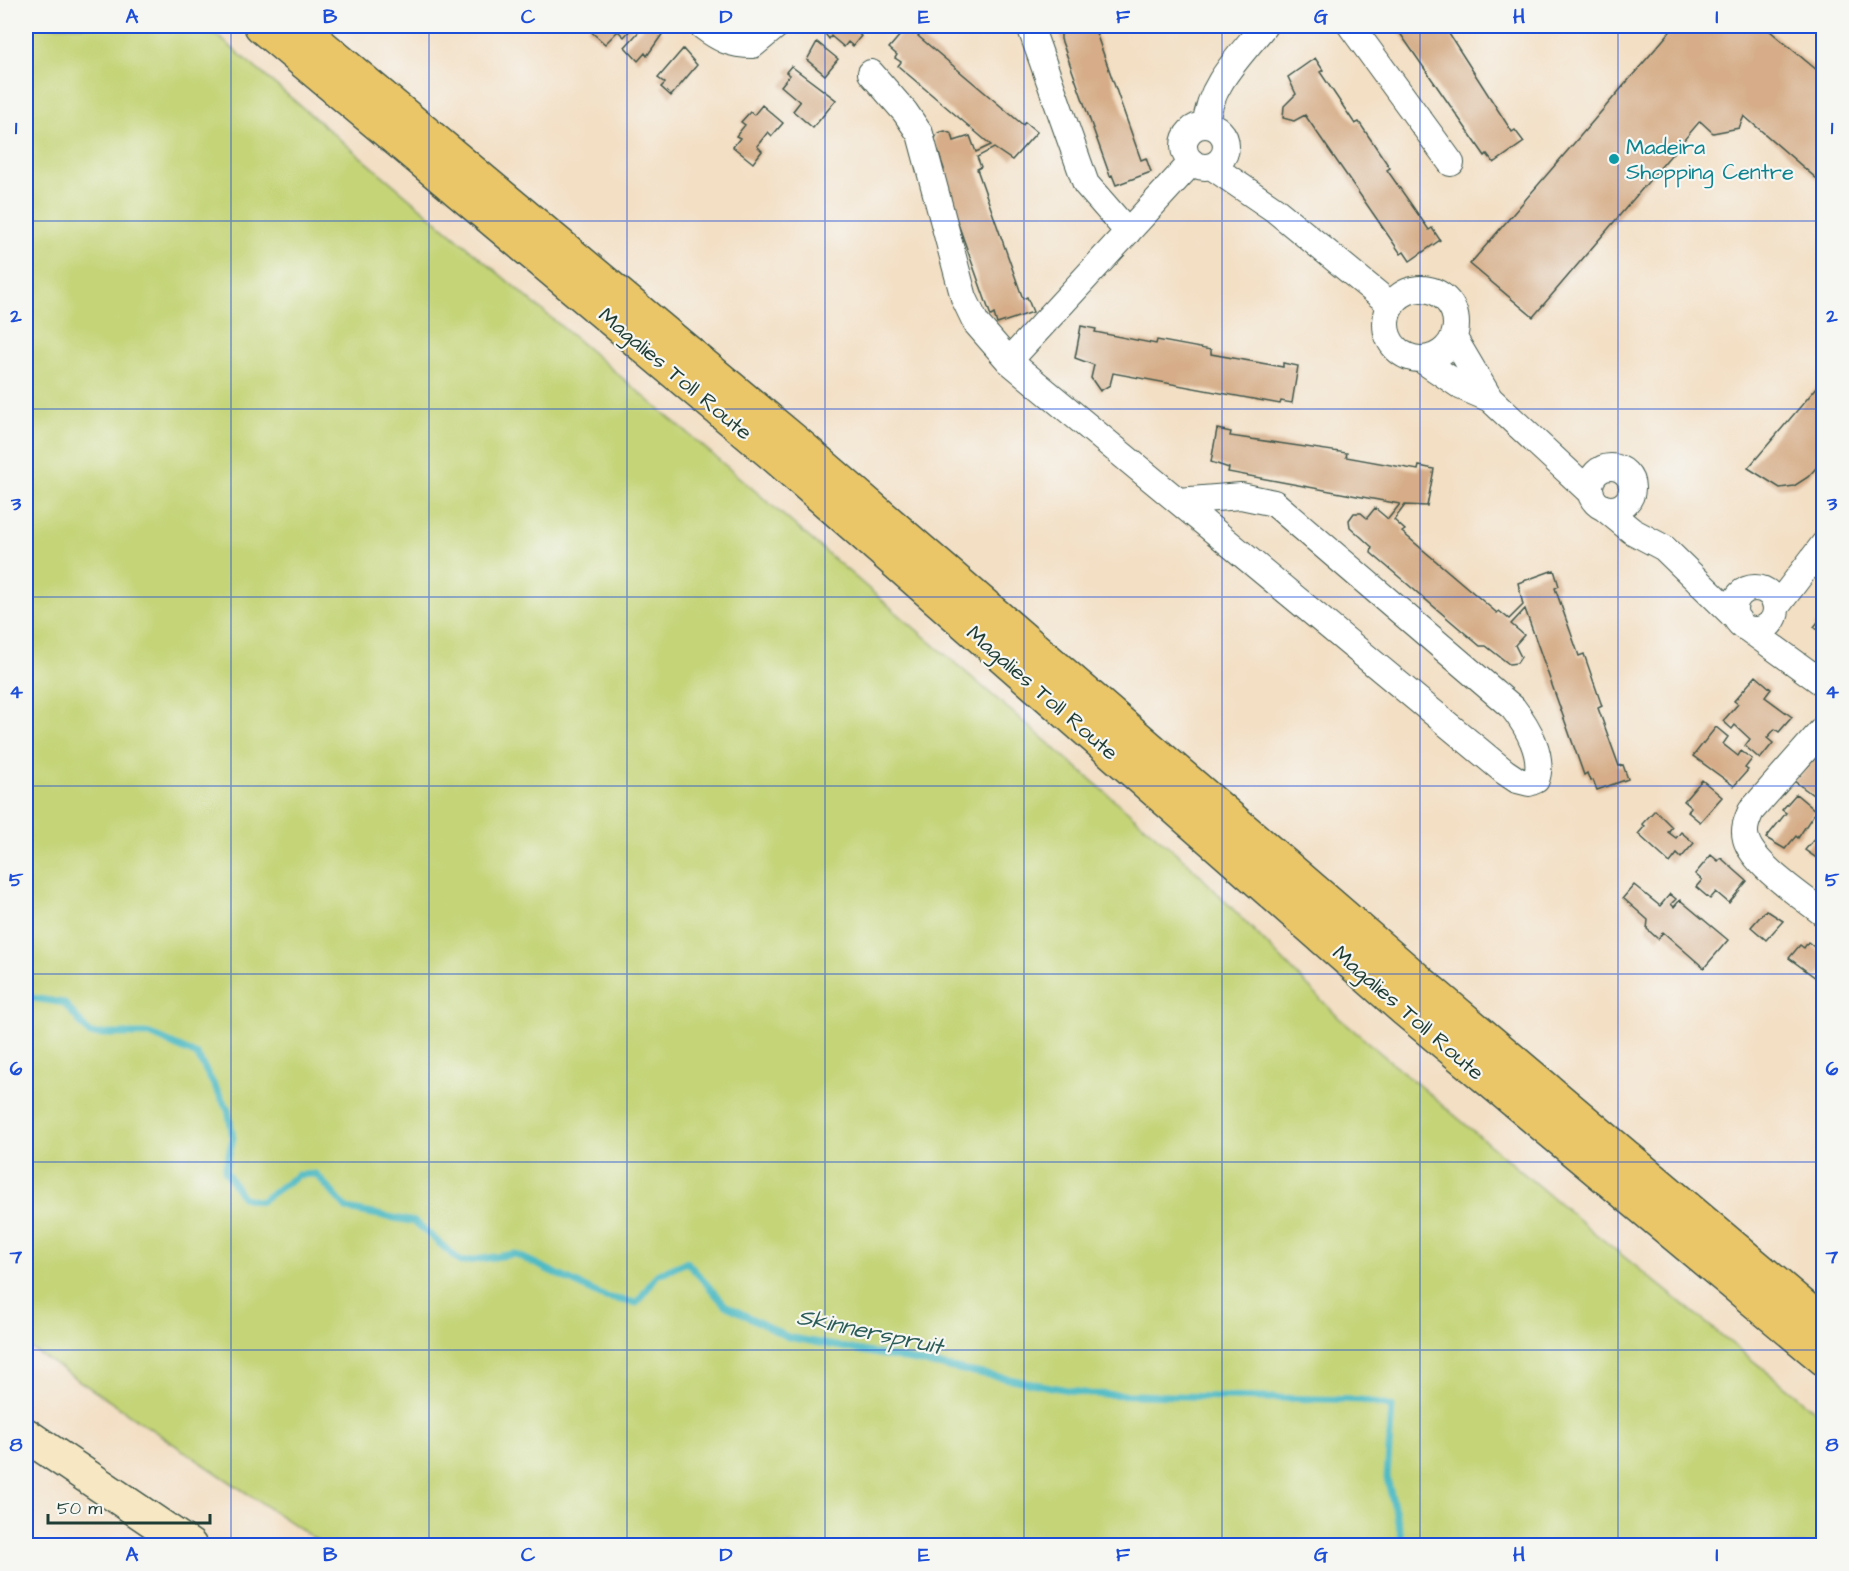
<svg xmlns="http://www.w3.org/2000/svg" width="1849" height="1571" viewBox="0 0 1849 1571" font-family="'Architects Daughter',sans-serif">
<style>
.green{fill:#c4d477;stroke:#728856;stroke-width:1.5}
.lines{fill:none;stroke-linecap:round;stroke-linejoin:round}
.stream{stroke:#4bb9c2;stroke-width:7}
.building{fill:#d6ad88}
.minor-casing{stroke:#3f554a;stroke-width:28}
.secondary-casing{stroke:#3f554a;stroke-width:36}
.motorway-casing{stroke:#3f554a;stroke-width:36}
.minor{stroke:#fff;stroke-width:26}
.secondary{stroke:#f7e8c3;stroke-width:33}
.motorway{stroke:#ebc669;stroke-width:33}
.grid{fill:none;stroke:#1d4ed8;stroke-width:1.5;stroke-opacity:0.55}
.culture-dot{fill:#0f9aa8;stroke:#f6f6f2;stroke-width:2}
.labels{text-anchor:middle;stroke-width:4.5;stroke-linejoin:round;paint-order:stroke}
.culture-label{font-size:22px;fill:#0d838f;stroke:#f6f6f2;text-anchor:start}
.street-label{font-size:22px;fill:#1f3d34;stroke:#f6f6f2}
.water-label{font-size:24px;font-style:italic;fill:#2a5c58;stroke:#f6f6f2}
.neatline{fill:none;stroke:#1d4ed8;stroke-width:2}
.grid-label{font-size:20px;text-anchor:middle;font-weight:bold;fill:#1d4ed8}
</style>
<rect width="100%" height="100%" fill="#f6f6f2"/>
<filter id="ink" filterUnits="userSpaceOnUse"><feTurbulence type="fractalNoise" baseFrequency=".0167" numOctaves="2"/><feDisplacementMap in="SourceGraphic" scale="12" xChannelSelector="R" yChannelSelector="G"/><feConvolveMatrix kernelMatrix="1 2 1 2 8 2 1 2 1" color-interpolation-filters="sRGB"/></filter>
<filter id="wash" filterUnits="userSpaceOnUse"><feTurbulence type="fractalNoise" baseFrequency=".008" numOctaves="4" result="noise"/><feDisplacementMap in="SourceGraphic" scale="24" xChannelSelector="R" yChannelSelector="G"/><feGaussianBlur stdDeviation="1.35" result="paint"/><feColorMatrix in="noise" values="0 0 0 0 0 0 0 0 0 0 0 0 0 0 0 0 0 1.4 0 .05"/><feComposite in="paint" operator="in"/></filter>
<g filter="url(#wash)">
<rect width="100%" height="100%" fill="#f3dfc4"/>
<path class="green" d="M 26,26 L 206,26 L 705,448 L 1189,864 L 1339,1018 L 1592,1231 L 1823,1417 L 1823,1545 L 324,1545 L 26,1345 Z"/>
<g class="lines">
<path class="stream" d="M 26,997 L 64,1003 L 90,1034 L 150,1034 L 197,1055 L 228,1110 L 233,1138 L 225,1170 L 242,1197 L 260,1202 L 298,1175 L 316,1174 L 347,1209 L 415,1222 L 461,1262 L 515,1254 L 605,1297 L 637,1303 L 657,1275 L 687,1262 L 725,1305 L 788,1337 L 1089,1394 L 1361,1400 L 1392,1407 L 1387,1478 L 1404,1546"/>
</g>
<g id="blocks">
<path class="building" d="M 589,26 L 634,26 L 624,37 L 618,31 L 605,44 L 587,28 Z
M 644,26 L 655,26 L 663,33 L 647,56 L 645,53 L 638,61 L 625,47 Z
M 819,26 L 849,26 L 861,36 L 853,46 L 848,42 L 844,47 L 831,36 L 829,39 Z
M 908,26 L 921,33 L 918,36 L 1023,125 L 1025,122 L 1037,132 L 1012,160 L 994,148 L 977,157 L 981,167 L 977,169 L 1023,299 L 1027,297 L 1033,312 L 997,324 L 994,314 L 991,316 L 942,179 L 944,169 L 934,140 L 938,133 L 945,131 L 952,134 L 954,141 L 970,136 L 976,152 L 991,145 L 898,66 L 901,62 L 895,58 L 897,55 L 889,48 Z
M 1061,26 L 1098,26 L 1100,29 L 1095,30 L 1141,160 L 1146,158 L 1151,172 L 1116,185 L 1112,175 L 1110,176 L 1061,39 Z
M 1395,26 L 1444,26 L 1512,132 L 1515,130 L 1524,142 L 1494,163 L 1487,154 L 1485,156 Z
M 1675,26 L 1764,26 L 1824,76 L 1824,185 L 1744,116 L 1739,128 L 1713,133 L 1700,121 L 1533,317 L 1470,264 Z
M 817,42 L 838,59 L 825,75 L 807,60 Z
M 683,49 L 697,65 L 671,96 L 661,87 L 665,83 L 658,78 Z
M 1315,58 L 1323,70 L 1320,72 L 1355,124 L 1359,122 L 1390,168 L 1387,170 L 1429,230 L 1432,228 L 1440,240 L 1410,261 L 1404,252 L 1401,254 L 1305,115 L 1294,121 L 1283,118 L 1284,106 L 1296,94 L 1288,77 Z
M 791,66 L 836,100 L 813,128 L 793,111 L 800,102 L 781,86 L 790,75 L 786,72 Z
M 762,105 L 783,123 L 772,136 L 768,132 L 757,146 L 762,151 L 753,163 L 733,147 L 740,138 L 736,136 L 745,125 L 741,122 L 750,112 L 754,115 Z
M 1081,326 L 1096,329 L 1095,332 L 1156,344 L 1157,340 L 1211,350 L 1211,354 L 1283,367 L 1283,363 L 1298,366 L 1292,403 L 1281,401 L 1280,404 L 1113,373 L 1110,385 L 1100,391 L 1091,378 L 1094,365 L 1075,358 Z
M 1824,379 L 1824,459 L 1808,477 L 1794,486 L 1780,488 L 1748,468 Z
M 1217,429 L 1231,432 L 1230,436 L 1347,453 L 1346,457 L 1418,470 L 1419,466 L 1434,469 L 1427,506 L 1405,505 L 1394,520 L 1405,530 L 1402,532 L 1497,613 L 1499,611 L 1509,619 L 1523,605 L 1518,583 L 1554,570 L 1559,586 L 1555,588 L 1579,656 L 1584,654 L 1602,706 L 1598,708 L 1619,766 L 1623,765 L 1628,779 L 1597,790 L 1593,780 L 1590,781 L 1587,773 L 1584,775 L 1525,609 L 1511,624 L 1524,635 L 1515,645 L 1521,657 L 1517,663 L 1509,664 L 1486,646 L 1480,646 L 1371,553 L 1372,547 L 1350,527 L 1349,520 L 1354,513 L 1361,513 L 1367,518 L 1375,508 L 1388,519 L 1400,504 L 1228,472 L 1229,468 L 1211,462 Z
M 1824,610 L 1824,635 L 1814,627 L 1822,617 L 1819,615 Z
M 1756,676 L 1771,689 L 1765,697 L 1792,717 L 1779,732 L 1775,729 L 1767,738 L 1773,743 L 1760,759 L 1745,746 L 1750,739 L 1735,725 L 1732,729 L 1723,721 L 1738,704 L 1734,701 Z
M 1716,727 L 1728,737 L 1723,744 L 1738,756 L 1741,751 L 1752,759 L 1745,768 L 1748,770 L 1734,786 L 1693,756 Z
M 1821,752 L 1824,754 L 1824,803 L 1794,781 Z
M 1702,780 L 1722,797 L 1700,822 L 1688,812 L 1691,807 L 1684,801 Z
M 1796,794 L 1816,811 L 1798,838 L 1796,836 L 1785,849 L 1766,838 L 1786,813 L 1782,810 Z
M 1655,810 L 1672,827 L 1668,832 L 1676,838 L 1681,832 L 1694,843 L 1681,858 L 1677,854 L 1670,863 L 1638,834 L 1645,826 L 1642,824 Z
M 1822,830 L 1824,858 L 1821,861 L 1805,850 Z
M 1711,855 L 1718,861 L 1721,858 L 1747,881 L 1729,903 L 1716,892 L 1710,899 L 1696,887 L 1702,880 L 1695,874 Z
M 1634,885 L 1660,906 L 1670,894 L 1676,899 L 1671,904 L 1674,907 L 1680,900 L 1728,940 L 1704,968 L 1663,932 L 1658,939 L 1647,929 L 1648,920 L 1623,898 Z
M 1766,910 L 1783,921 L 1766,940 L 1751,927 Z
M 1808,942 L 1824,955 L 1824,969 L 1816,978 L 1789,958 L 1800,945 L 1804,948 Z"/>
</g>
</g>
<g filter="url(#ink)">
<use href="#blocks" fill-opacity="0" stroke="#3f554a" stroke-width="1.5"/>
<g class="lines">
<g class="minor-casing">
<path id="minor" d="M 702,26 C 719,39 731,45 753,45 L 776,26
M 1030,26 L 1086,184 L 1128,232
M 1351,26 L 1451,163
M 871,73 L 905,112 L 920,134 L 964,298 L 976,323 L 1009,361 L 1505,772 L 1517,780 L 1529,783 L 1536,780 C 1545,756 1527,726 1513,708 L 1274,503 L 1241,496 L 1178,501
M 1206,125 C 1208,86 1241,55 1264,26
M1184 146a21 21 0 1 1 42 0a21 21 0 1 1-42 0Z
M 1211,166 L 1274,209 L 1391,305
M1386 324a35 35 0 1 1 70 0a35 35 0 1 1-70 0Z
M 1454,338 L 1490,399
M 1422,360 L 1462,387 L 1490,399 L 1591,493
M 1009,361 L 1192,162
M1590 488a21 21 0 1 1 42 0a21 21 0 1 1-42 0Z
M 1604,508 L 1632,531 L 1664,548 L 1738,620
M1734 609a21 21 0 1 1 42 0a21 21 0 1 1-42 0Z
M 1776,607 L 1824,544
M 1748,629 L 1824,684
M 1824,728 L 1751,811 C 1747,820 1743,829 1746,839 C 1753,865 1803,897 1824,914"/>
</g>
<g class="secondary-casing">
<path id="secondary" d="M 26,1435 L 190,1546"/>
</g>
<g class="motorway-casing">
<path id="motorway" d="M 261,26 L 777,458 L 1405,1010 L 1824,1359
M 298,26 L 798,444 L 1426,987 L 1824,1324"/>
</g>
<use href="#minor" class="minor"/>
<use href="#secondary" class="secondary"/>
<use href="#motorway" class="motorway"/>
</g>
</g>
<path class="grid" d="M 231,26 L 231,1546M 429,26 L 429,1546M 627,26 L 627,1546M 825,26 L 825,1546M 1024,26 L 1024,1546M 1222,26 L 1222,1546M 1420,26 L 1420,1546M 1618,26 L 1618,1546M 26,221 L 1824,221M 26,409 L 1824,409M 26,597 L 1824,597M 26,786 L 1824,786M 26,974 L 1824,974M 26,1162 L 1824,1162M 26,1350 L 1824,1350"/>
<circle class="culture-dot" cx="1614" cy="159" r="6"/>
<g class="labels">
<g class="culture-label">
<text x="1626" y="154">Madeira<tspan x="1626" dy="25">Shopping Centre</tspan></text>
</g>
<g class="street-label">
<text transform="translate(676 373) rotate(40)" y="8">Magalies Toll Route</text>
<text transform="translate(1043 692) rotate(41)" y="8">Magalies Toll Route</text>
<text transform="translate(1409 1012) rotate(41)" y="8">Magalies Toll Route</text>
</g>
<g class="water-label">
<text transform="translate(870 1331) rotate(12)" y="8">Skinnerspruit</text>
</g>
</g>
<rect width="1849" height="1571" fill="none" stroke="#f6f6f2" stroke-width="66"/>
<path d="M48 1514v9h162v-9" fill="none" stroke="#1f3d34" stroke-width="3"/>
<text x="57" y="1514" font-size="18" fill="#1f3d34" stroke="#f6f6f2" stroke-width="4.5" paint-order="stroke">50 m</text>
<rect x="33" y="33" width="1783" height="1505" class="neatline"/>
<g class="grid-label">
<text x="132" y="23">A</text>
<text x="330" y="23">B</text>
<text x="528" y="23">C</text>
<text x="726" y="23">D</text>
<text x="924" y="23">E</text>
<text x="1123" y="23">F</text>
<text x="1321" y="23">G</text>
<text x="1519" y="23">H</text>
<text x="1717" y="23">I</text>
<text x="16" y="134">1</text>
<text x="1832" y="134">1</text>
<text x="16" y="322">2</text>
<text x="1832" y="322">2</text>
<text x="16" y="510">3</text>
<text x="1832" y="510">3</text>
<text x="16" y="698">4</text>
<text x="1832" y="698">4</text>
<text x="16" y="886">5</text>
<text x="1832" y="886">5</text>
<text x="16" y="1075">6</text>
<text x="1832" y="1075">6</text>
<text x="16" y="1263">7</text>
<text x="1832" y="1263">7</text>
<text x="16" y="1451">8</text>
<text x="1832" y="1451">8</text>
<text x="132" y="1561">A</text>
<text x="330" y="1561">B</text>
<text x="528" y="1561">C</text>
<text x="726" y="1561">D</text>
<text x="924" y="1561">E</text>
<text x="1123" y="1561">F</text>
<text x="1321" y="1561">G</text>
<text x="1519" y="1561">H</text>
<text x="1717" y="1561">I</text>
</g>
</svg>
